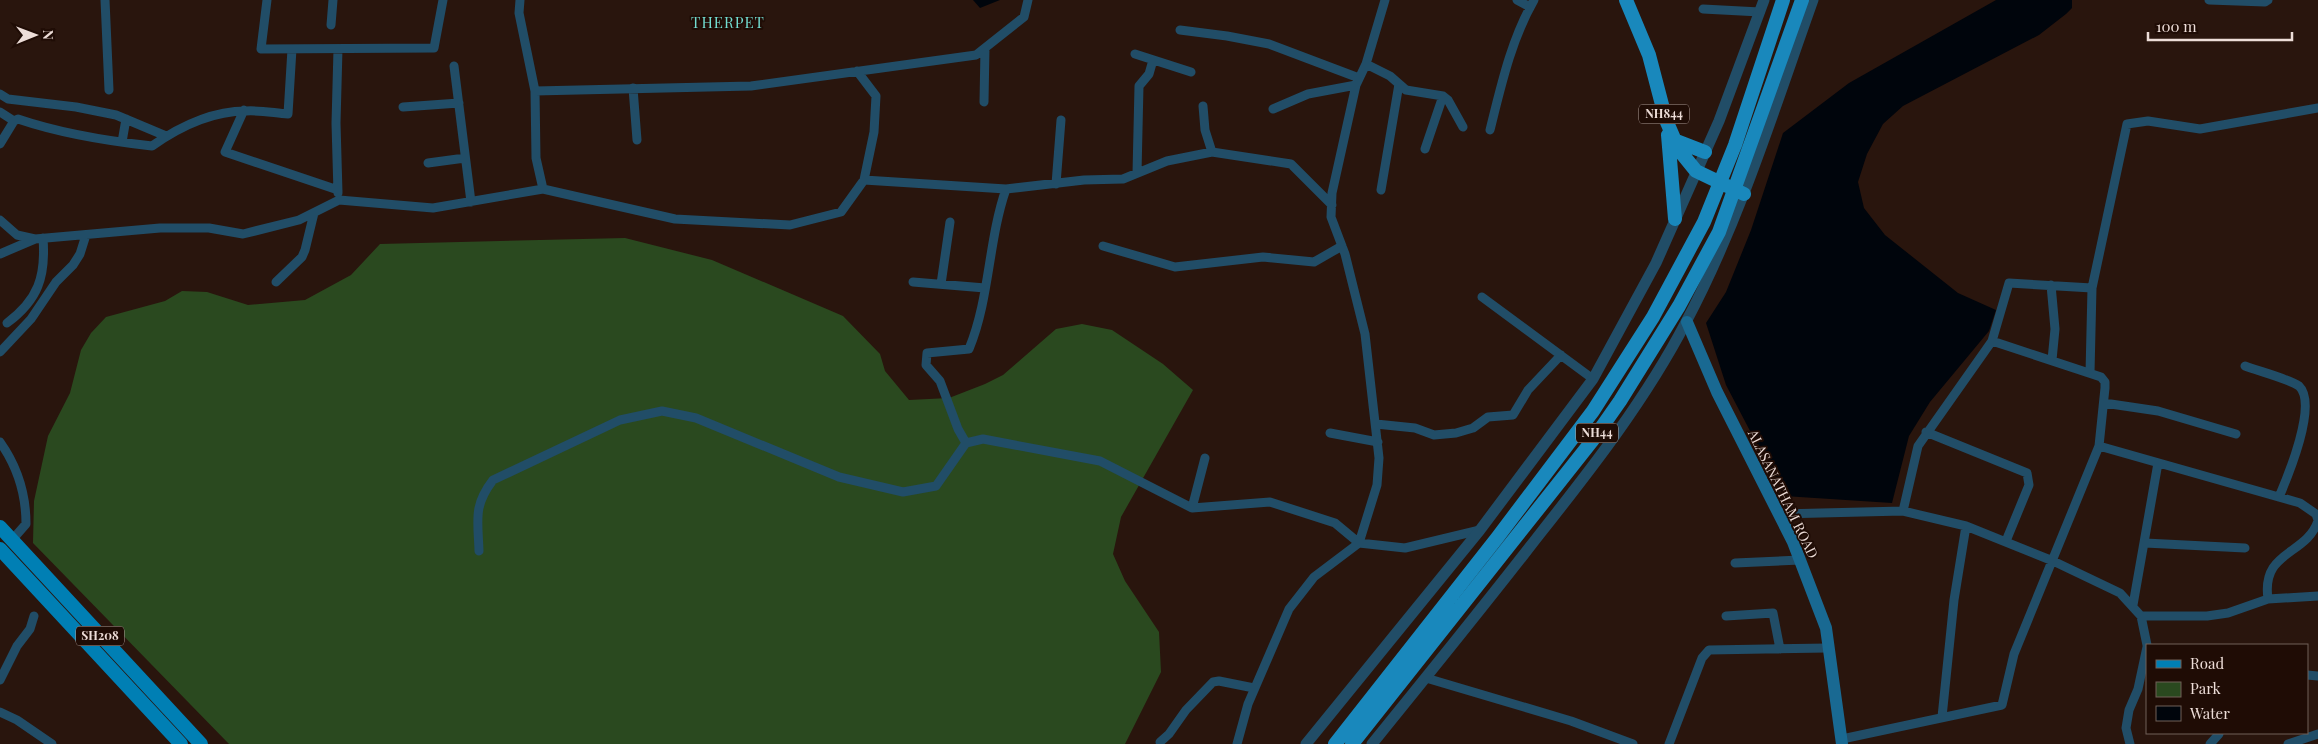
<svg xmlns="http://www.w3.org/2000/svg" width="2318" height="744" viewBox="0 0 2318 744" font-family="'Playfair Display',serif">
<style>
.green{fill:#2a491f}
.water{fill:#00050c}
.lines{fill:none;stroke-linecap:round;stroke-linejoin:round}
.minor{stroke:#214d67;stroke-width:9}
.tertiary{stroke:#214d67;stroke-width:11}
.secondary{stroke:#196992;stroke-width:12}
.primary{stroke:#007fb4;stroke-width:14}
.trunk{stroke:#1988bc;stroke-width:14}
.labels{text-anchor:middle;stroke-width:4;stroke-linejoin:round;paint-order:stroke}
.shield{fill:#1f0c05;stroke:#af9e99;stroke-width:1}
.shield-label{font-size:12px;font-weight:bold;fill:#edddd8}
.street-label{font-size:14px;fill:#edddd8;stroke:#1f0c05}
.neighbourhood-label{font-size:15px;letter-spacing:1px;fill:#73ddd1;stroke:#1f0c05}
</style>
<rect width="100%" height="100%" fill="#29150d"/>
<path class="green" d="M 625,238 L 712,260 L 843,316 L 880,354 L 885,371 L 909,400 L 949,398 L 985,384 L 1003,375 L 1056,329 L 1082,324 L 1112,330 L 1163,364 L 1193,390 L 1121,517 L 1113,554 L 1125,581 L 1159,632 L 1161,672 L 1125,744 L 229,744 L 33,543 L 34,501 L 48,436 L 70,393 L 81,350 L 91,333 L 106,317 L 165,301 L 182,291 L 207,292 L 248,305 L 305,300 L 351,275 L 380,244 Z"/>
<path class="water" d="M 973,0 L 1000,0 L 980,8 Z
M 1996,0 L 2072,0 L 2072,8 L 2066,14 L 2039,35 L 1903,106 L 1883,124 L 1867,154 L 1858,182 L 1864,208 L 1885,235 L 1958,293 L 1996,310 L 1989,331 L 1930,402 L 1909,436 L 1892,503 L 1784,496 L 1726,385 L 1706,323 L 1726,292 L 1751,230 L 1783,133 L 1849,83 Z"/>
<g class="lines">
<path class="minor" d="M 105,0 L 109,90
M 267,0 L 261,49 L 434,48 L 443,0
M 520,0 L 519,13 L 535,91 L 751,86 L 976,55 L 1024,17 L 1028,0
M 1517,0 L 1530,7
M 2209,0 L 2265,2 L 2268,0
M 1703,9 L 1760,12
M 331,25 L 333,0
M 1180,30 L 1227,36 L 1269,44 L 1359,78
M 338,49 L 336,123 L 338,193
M 1135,54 L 1191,72
M 1366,64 L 1390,76 L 1406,90 L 1443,96 L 1448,100 L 1463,127
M 454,66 L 471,202
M 633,88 L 637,140
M 535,91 L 536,158 L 543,189 L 675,219 L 790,225 L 841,212 L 864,180 L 874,132 L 876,96 L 857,71
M 0,94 L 8,99 L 76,107 L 116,115 L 166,136
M 984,102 L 985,48
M 1203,106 L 1205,130 L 1212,152
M 403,107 L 459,103
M 1273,109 L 1308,94 L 1356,85
M 244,110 L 225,152 L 338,190
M 0,112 L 14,121
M 1490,130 C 1501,86 1511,40 1534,0
M 122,142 L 126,119
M 0,144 L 14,121 L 18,119 C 62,134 107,141 152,146 C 179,127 212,111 246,111 C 260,110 274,113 288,114 L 292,49
M 1425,149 L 1443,96
M 428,163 L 465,158
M 1137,173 L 1139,86 L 1149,74 L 1153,60
M 864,180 L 1006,189
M 1056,184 L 1061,120
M 1381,190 L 1399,84
M 0,220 L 17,235 L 35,239 L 160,228 L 209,228 L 243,234 L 299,220 L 339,200 L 433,208 L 543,189
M 1103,246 L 1175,267 L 1263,257 L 1314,262 L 1342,246
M 0,254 L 35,239
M 276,282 L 302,257 L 305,250 L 314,213
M 913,282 L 985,288
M 941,284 L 950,222
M 2051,285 L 2055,329 L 2052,360
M 2092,288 L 2127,124 L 2148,121 L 2200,129 L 2318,108
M 1482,297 L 1593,379
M 7,323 C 38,300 46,277 43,238
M 0,352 L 31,319 L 56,282 L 73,265 L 80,254 L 86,235
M 2245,366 C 2258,371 2289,379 2299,386 C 2318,404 2288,476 2279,497
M 2104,403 L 2158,411 L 2236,434
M 1376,424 L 1415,428 L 1434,435 L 1456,433 L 1473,428 L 1488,417 L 1513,415 L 1528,390 L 1561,355
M 1926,432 L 2027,473 L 2029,485 L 2006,541
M 1330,433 L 1378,442
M 0,442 C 17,466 26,495 26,524 L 12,540
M 966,443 L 958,429 L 940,381 L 926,365 L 927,353 L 969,349 C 990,298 988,241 1006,189 L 1084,180 L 1123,179 L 1167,161 L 1212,152 L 1291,164 L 1332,205
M 2099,446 L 2300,503 L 2316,514 L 2318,520
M 1192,508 L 1205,458
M 1903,511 L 1918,446 L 1992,341 L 2009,283 L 2092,288 L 2090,373
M 1780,514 L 1903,511 L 1966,526 L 2053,561 L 2120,593 L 2141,616 L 2147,645
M 2145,543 L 2245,548
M 479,551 C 478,520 473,506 493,480 L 620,420 L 662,411 L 696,418 L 839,477 L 903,492 L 936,486 L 966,443 L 983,439 L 1100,461 L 1192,508 L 1270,502 L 1335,523 L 1359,543 L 1405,548 L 1480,530
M 1735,563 L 1800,560
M 2268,599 C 2261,550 2306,556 2318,521
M 2133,605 L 2158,463
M 1726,616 L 1773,613 L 1780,649
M 2141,616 L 2207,616 L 2228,613 L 2268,599 L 2318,596
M 2307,675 L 2318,676
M 1426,678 L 1571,721 L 1633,744
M 0,680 L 17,646 L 30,629 L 34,616
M 0,712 L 17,720 L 52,744
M 1942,717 L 1954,600 L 1966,526
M 1842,739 L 2002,705 L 2014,654 L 2099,446 L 2105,388 L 2105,382 L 2101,377 L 1992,341
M 1160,742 L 1169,734 L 1186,710 L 1213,682 L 1219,681 L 1254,688
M 1237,744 L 1248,704 L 1289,609 L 1314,577 L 1359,543 L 1377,485 L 1379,458 L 1365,334 L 1345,254 L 1331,217 L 1332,193 L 1356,85 L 1366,64 L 1385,0
M 1669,744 L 1702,658 L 1709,650 L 1828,648
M 2130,744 L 2126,728 L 2129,710 L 2138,689 L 2147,647
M 2210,744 L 2219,734
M 2288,744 L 2318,734"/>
<path class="tertiary" d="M 1306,744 L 1480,530 L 1593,379 L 1656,263 L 1719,121 L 1764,0
M 1372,744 C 1428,675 1484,606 1539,535 C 1592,468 1646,399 1686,322 C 1740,220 1774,109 1813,0"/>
<path class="secondary" d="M 1687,322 L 1717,392 L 1793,542 L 1826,628 L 1842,744"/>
<path class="primary" d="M 0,527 L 201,744
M 0,549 L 181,744"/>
<path class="trunk" d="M 1626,0 L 1649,55 L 1666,120 L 1679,150 L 1696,171 L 1744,194
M 1668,135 L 1675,219
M 1674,140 L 1705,152
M 1335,744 L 1497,538 L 1593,411 L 1653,317 L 1704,222 L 1735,145 L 1783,0
M 1352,744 L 1592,441 L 1620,401 L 1679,306 L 1719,232 L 1802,0"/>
</g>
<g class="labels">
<g class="shield">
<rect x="1639" y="104.5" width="50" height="19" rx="4"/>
<rect x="1576" y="423.5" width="42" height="19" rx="4"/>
<rect x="76" y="626.5" width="48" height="19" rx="4"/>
</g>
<g class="shield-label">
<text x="1664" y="118">NH844</text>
<text x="1597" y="437">NH44</text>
<text x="100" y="640">SH208</text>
</g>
<g class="street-label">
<text transform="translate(1783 494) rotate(64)" y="5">ALASANATHAM ROAD</text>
</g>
<g class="neighbourhood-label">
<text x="728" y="28">THERPET</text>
</g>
</g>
<rect x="2146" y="644" width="162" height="90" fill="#1f0c05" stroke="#716059"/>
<rect x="2156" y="660" width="25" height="8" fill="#007fb4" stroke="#716059"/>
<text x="2190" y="669" font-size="15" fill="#edddd8">Road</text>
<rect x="2156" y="682" width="25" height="15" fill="#2a491f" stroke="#716059"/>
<text x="2190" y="694" font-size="15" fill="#edddd8">Park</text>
<rect x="2156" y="706" width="25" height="15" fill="#00050c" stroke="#716059"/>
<text x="2190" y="719" font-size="15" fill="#edddd8">Water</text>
<g transform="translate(35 35) rotate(89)" stroke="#1f0c05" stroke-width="4" paint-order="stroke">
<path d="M0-4L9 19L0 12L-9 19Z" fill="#edddd8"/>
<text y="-8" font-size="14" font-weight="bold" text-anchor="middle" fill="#edddd8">N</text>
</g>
<path d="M2148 32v8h144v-8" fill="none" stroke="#edddd8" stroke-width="2.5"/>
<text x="2156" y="32" font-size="15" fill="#edddd8" stroke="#1f0c05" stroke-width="4" paint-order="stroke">100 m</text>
</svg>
